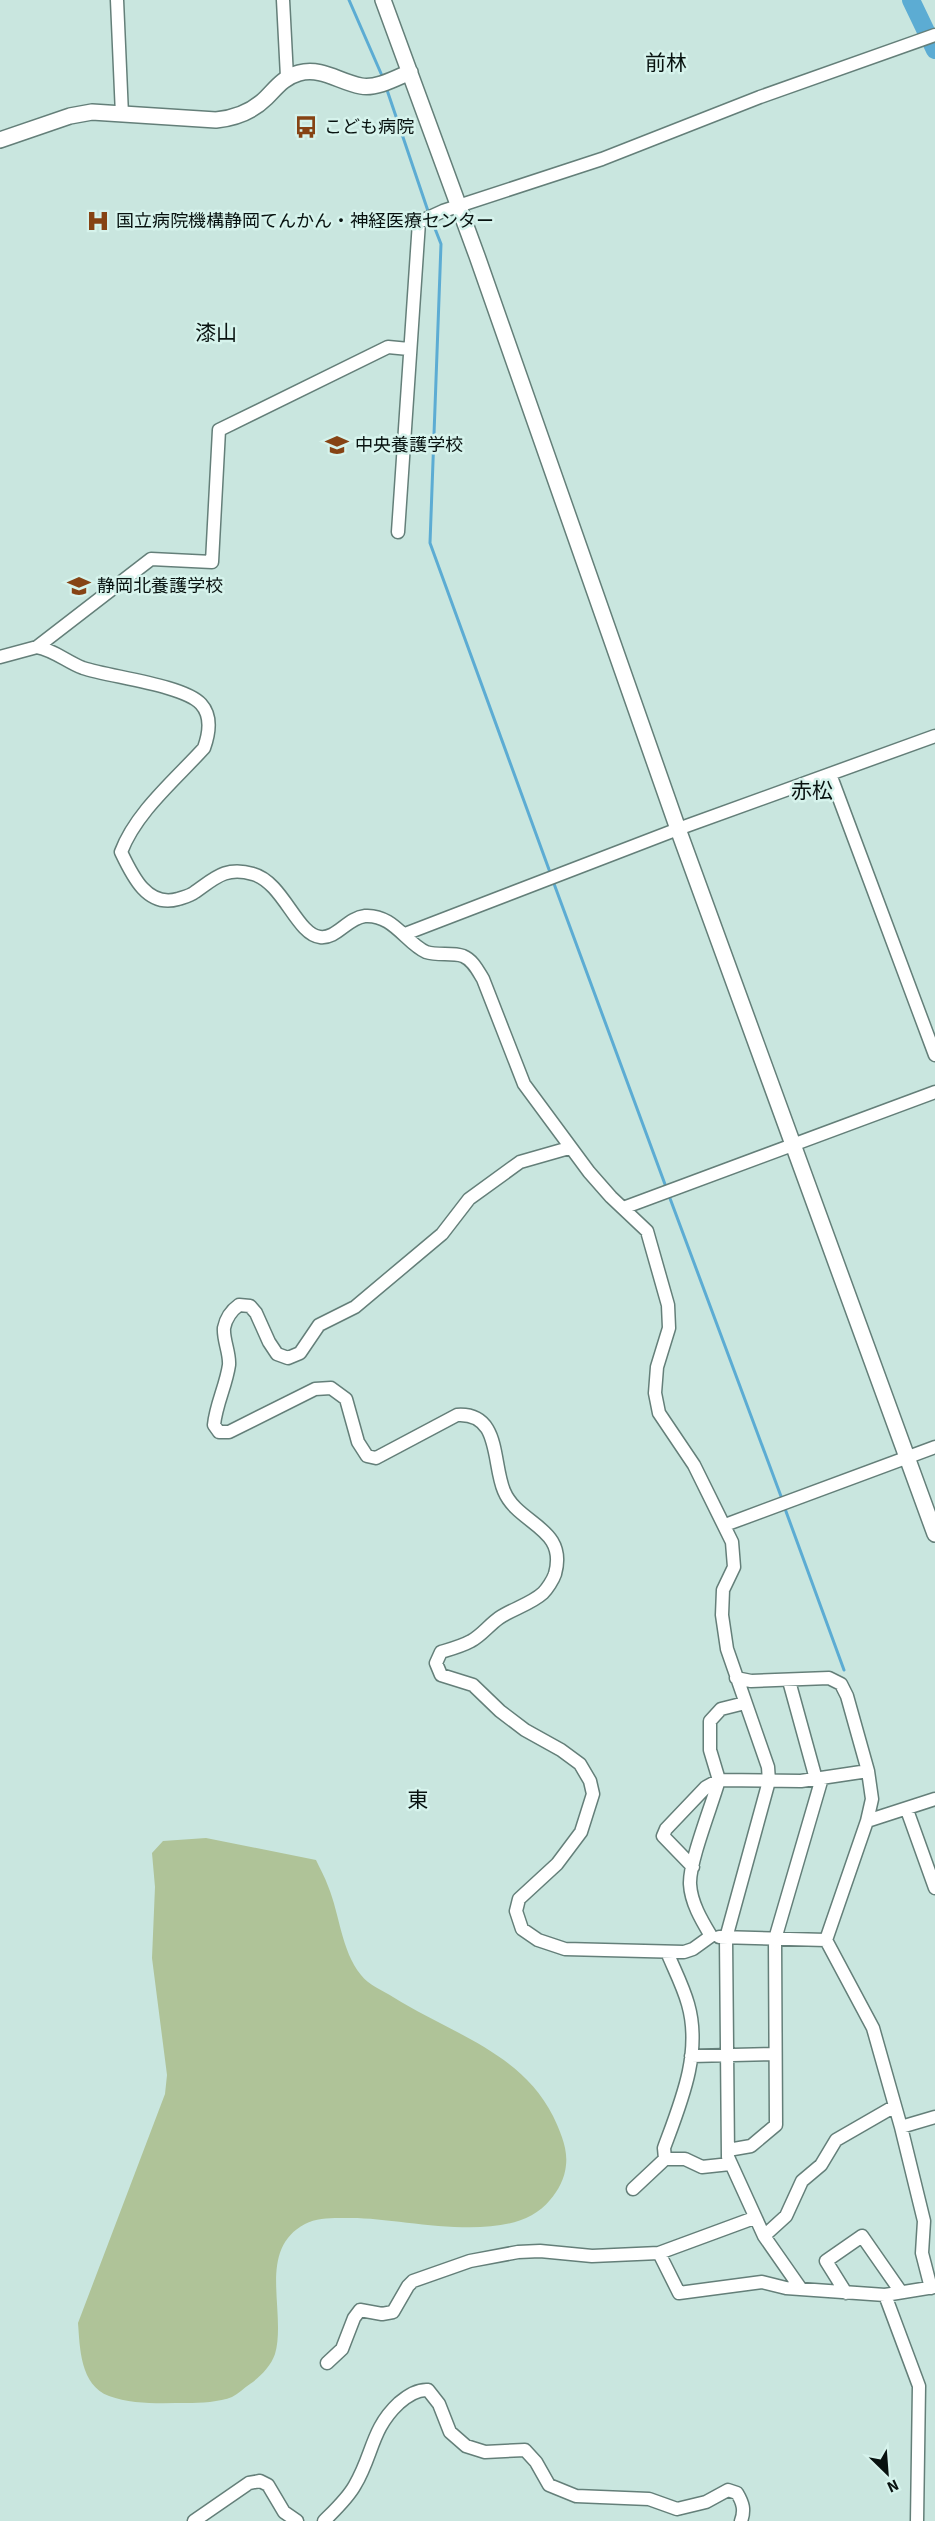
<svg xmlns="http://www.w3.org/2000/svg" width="935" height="2521" viewBox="0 0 935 2521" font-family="'Source Sans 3','Noto Sans JP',sans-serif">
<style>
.green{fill:#afc398}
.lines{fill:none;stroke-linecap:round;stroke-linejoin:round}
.stream{stroke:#5cacd3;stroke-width:3}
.river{stroke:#5cacd3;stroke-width:18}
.minor-casing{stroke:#647f79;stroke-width:15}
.tertiary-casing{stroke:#647f79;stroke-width:18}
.minor{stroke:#fff;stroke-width:12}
.tertiary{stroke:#fff;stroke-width:15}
.labels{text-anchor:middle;stroke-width:5;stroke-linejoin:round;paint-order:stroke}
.poi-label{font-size:18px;fill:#081210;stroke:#d6f3ec;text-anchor:start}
.quarter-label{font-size:21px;fill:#081210;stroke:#d6f3ec}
</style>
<rect width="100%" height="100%" fill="#c9e6df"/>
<path class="green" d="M 206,1838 L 316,1860 C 320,1869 325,1877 328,1886 C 340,1915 341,1950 361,1975 C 368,1985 384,1991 393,1997 C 450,2033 521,2052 553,2116 C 560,2131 568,2148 566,2165 C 565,2178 558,2191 550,2200 C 511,2249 404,2217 349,2218 C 335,2218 318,2217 305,2224 C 256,2250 287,2312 275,2354 C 271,2366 260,2377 250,2384 C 244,2388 238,2394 232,2397 C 220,2402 200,2403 187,2403 C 162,2403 133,2405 109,2396 C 80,2385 80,2348 78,2323 L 165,2094 L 167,2075 L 152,1958 L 155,1887 L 152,1853 L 163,1841 Z"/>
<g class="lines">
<path class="stream" d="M 349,0 L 383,78
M 386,87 L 429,214
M 432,221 L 441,244 L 430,543 L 551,875
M 553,881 L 666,1187
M 668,1193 L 782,1499
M 784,1506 L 844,1670"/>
<path class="river" d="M 911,0 L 935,50"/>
<g class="minor-casing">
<path id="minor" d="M 117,0 L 122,115
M 283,0 L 287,77
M 398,532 L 419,222 L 443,211 L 602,159 L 760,97 L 935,35
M 37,647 C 54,650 67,662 83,668 C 110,677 184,685 201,704 C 212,716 209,734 204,748 C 176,779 136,812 121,852 C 132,875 147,908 178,899 C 184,897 190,896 195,892 C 215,878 226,866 253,874 C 283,882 297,935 320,937 C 337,939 347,918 365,916 C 393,914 406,943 426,952 C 438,956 452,952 463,956 C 473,960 478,971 483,979 L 524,1084 L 589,1172 L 611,1197 L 647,1231 L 668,1305 L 669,1328 L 657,1367 L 655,1393 L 659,1413 L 694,1465 L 732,1542 L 734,1567 L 723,1590 L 722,1615 L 727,1649 L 768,1767 L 769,1781 L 726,1938 L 728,2157 L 764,2236 L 801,2289
M 0,657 L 37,647 L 151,559 L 212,562 L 219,430 L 388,347 L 409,349
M 830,774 L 935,1055
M 405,934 L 678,829 L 935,736
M 569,1148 L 520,1162 L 469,1199 L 442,1234 L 411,1260 L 355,1307 L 319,1325 L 300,1353 L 288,1358 L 277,1354 L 269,1342 L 256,1313 L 250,1306 L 239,1305 C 232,1310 226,1318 224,1328 C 223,1340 230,1353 229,1365 C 226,1386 216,1404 214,1425 L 219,1432 L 229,1432 L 315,1389 L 331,1388 L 346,1399 L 358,1442 L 367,1456 L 376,1458 L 457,1415 C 501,1412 492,1463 504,1491 C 518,1525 568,1527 555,1574 C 553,1580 547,1589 543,1593 C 531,1604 512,1609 499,1618 C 489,1625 481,1636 471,1641 C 462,1646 451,1649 441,1652 L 436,1663 L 441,1675 L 473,1685 L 500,1711 L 525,1730 L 561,1750 L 580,1764 L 590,1781 L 593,1794 L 581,1832 L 557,1864 L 519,1899 L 516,1911 L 522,1929 L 538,1940 L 565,1949 L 684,1952 L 693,1949 L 711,1936 C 702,1921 691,1903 690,1884 C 689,1862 712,1805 719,1780 L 801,1781 L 868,1771
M 623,1208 L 935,1092
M 725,1525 L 935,1447
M 736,1678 L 751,1681 L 829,1678 L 841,1684 L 847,1696 L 868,1771 L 872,1799 L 867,1821 L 826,1940 L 873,2028 L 901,2127 L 935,2117
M 789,1681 L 816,1779
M 907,1810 L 935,1888
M 867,1821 L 935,1799
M 693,1867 L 663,1836 L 666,1829 L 706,1787 L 719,1780 L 710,1750 L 710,1721 L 721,1709 L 745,1703
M 719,1937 L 826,1940
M 691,2056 L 775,2054
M 901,2127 L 924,2221 L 922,2253 L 931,2288
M 728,2150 L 751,2146 L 776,2125 L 775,1939 L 822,1778
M 665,2159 L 664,2148 C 681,2102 702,2053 688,2004 C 683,1986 674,1969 667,1952
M 633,2189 L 665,2159 L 685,2159 L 702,2167 L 730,2164
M 764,2236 L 786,2216 L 802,2181 L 821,2165 L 836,2140 L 895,2106
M 659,2253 L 679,2293 L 762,2282 L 786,2288 L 885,2295 L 935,2287
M 846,2293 L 826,2261 L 862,2236 L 901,2292
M 885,2295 L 919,2386 L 917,2521
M 327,2363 L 342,2349 L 354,2318 L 360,2310 L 382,2314 L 393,2312 L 408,2286 L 413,2281 L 470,2261 L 518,2252 L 540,2251 L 592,2256 L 659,2253 L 754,2218
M 194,2521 L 249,2483 L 260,2481 L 268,2485 L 284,2512 L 297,2521
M 324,2521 C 335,2510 348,2498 355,2485 C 373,2455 371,2429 399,2403 C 407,2396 417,2389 428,2390 L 439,2404 L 450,2432 L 466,2446 L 485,2452 L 525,2450 L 536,2462 L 549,2485 L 576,2496 L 649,2499 L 677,2509 L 706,2502 L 728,2490 L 737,2493 C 743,2503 745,2510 741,2521"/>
</g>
<g class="tertiary-casing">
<path id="tertiary" d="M 383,0 L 477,256 L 678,829 L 935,1534
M 0,140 L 70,116 L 92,112 L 216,120 C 235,118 253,111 266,98 C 276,88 284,77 299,73 C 322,67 339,82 361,86 C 376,89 396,78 410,72"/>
</g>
<use href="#minor" class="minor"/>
<use href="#tertiary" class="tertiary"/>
</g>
<defs>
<g id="bus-bare" transform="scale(1.8)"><path d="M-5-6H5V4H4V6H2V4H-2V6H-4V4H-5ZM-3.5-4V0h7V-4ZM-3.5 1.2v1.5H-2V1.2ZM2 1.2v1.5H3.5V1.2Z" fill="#864314" stroke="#d6f3ec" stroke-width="2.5" paint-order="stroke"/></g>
<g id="hospital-bare" transform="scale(1.8)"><path d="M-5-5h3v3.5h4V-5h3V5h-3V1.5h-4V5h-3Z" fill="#864314" stroke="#d6f3ec" stroke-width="2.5" paint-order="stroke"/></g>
<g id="school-bare" transform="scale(1.8)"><path d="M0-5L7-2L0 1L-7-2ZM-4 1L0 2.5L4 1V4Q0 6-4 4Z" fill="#864314" stroke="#d6f3ec" stroke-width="2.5" paint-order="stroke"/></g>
</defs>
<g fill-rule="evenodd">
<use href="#bus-bare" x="306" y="127"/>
<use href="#hospital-bare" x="98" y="221"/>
<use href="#school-bare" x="337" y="445"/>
<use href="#school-bare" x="79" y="586"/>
</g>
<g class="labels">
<g class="poi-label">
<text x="324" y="133">こども病院</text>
<text x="116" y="227">国立病院機構静岡てんかん・神経医療センター</text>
<text x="355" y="451">中央養護学校</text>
<text x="97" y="592">静岡北養護学校</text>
</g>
<g class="quarter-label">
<text x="666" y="70">前林</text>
<text x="216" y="340">漆山</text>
<text x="812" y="798">赤松</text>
<text x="418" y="1807">東</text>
</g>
</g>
<g transform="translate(887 2473) rotate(155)" stroke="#d6f3ec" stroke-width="4.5" paint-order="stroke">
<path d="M0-4.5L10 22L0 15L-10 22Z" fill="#081210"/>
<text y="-9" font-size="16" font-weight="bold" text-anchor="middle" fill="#081210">N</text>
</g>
</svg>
